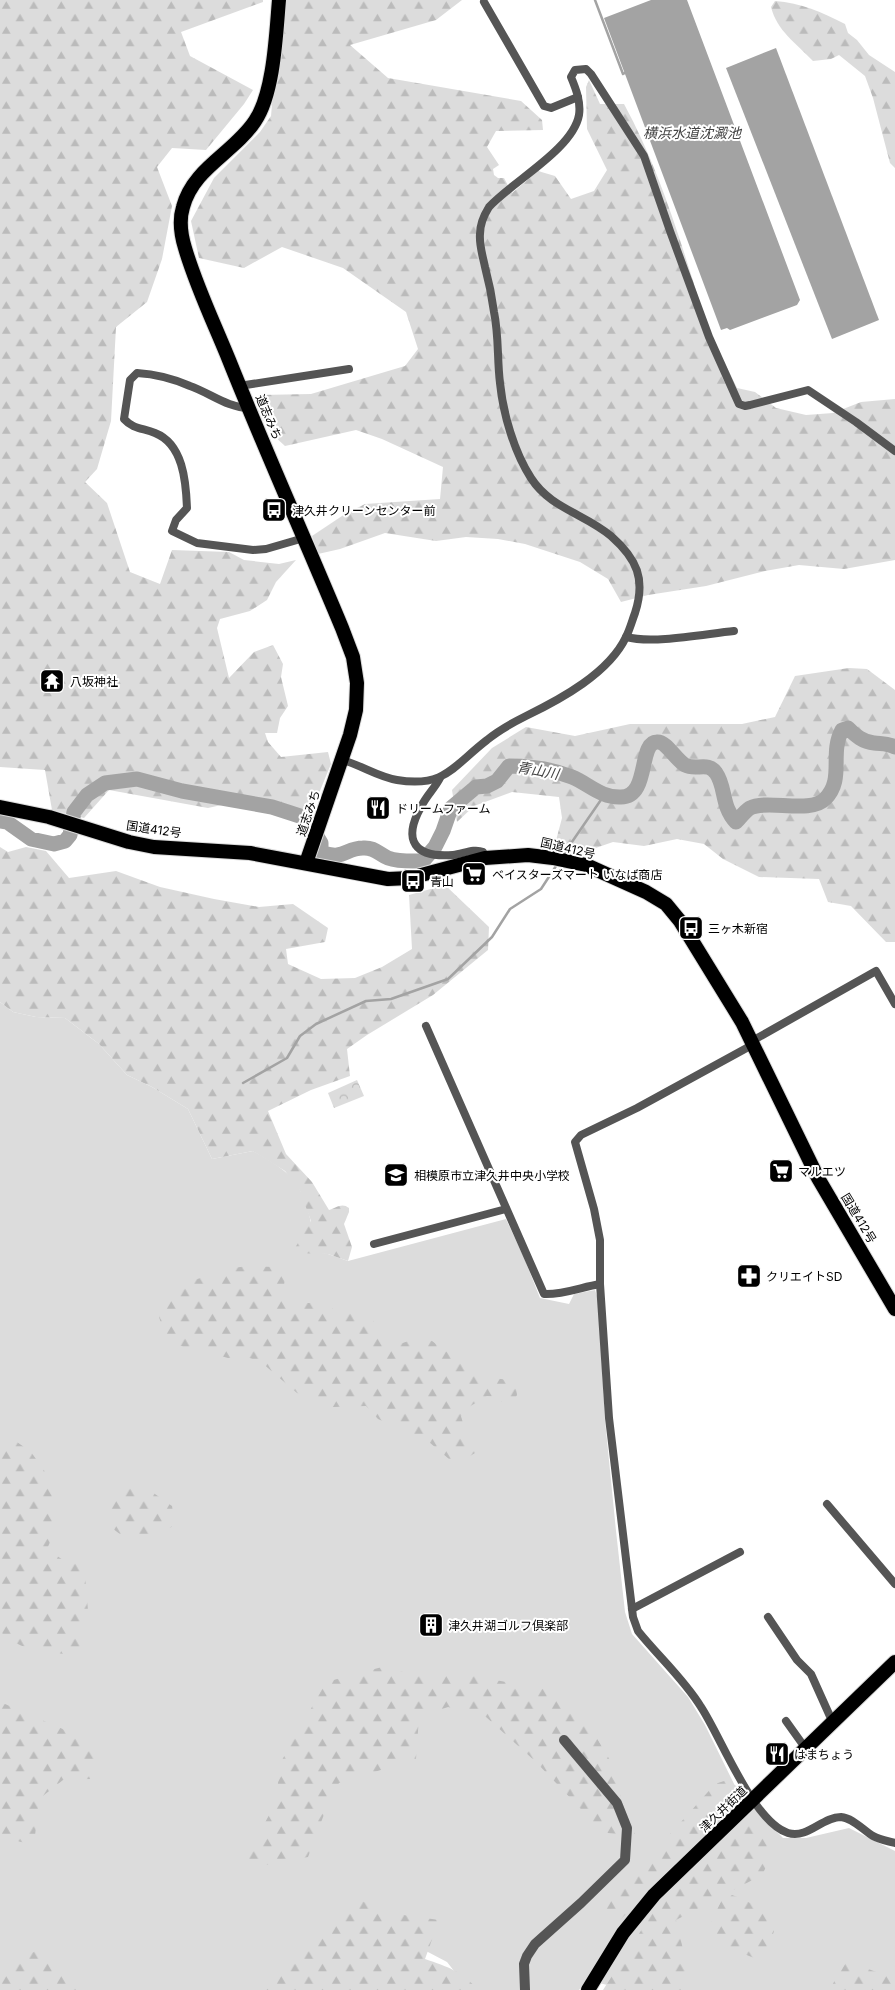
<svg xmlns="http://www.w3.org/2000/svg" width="895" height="1990" font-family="Inter,'Noto Sans JP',sans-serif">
<defs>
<pattern id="forest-firs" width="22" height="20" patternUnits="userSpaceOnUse" patternTransform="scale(1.25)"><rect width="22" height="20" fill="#dcdcdc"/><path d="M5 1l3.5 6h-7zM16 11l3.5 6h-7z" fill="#bbb"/></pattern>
<pattern id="park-crowns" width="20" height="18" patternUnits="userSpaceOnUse" patternTransform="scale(1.25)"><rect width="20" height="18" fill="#dcdcdc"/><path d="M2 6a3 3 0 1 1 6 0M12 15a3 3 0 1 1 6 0" fill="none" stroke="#bbb"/></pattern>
</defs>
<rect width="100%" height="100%" fill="#fff"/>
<!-- green -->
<path fill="#dcdcdc" d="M0,1002L13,1012L36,1017L65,1018L99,1044L127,1075L152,1087L188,1109L212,1159L253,1151C263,1157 274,1163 283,1170C308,1189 312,1224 315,1252L328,1254L348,1261L506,1219L525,1260L540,1298L569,1304L574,1294L595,1290L598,1299L605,1420L616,1531L625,1612L632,1634L688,1697L705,1725L738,1792L783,1838H806L849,1828L895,1851V1990H629L586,1980L579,1990H469L447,1962L388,1931L293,1990H10L0,1984Z"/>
<!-- forest -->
<g fill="url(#forest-firs)">
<polygon points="0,0 263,0 263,2 181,32 190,56 253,90 244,104 206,150 172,148 157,167 172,206 162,259 147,302 116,327 111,421 97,469 85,482 107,503 130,572 160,584 172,550 229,552 244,560 279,564 296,560 276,582 267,600 250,611 220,619 217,628 229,678 254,652 273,645 283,664 281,677 288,706 280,718 277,733 265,733 268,742 281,757 328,752 331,764 310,815 248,799 208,808 109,790 84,818 52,810 45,770 0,767"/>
<path d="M281,0H462L436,20L350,45L388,78L521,101L542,120L543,130L496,131L487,147L499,165L493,169L494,175L498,178H504L512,193L538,171L555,176L571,199L594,191L607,170L587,129L586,87L589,80L600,104H624C665,179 687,265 714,347L724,361L737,388L755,392L776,408L806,415L833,413L861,402L895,399V560L844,569L799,565L765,571L706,586L648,595L621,602L608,579L580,562L525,544L498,539L466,537L436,541L385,533L340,549L318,554L312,536L345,514L365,504L440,499L443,467L382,439L356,430L285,446L273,435L255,407L260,395L311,394L405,366L418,349L406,312L343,268L282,247L244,268L199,258L191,221L214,178L260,132L271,116Z"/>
<path d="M775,1C801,3 822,12 845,24L848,33L857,40L869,55L895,72V168L890,163L873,98L865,76L839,55L831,59L813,61C796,43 777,31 771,7Z"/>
<polygon points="849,668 867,669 895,690 895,942 886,942 851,906 828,902 819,879 759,877 723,859 704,844 677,839 644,846 613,842 584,852 554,848 562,818 559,797 512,792 474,806 457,822 452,790 492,748 526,727 575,736 630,724 742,724 775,717 795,676"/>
<path d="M0,847L8,852L26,847L46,851L69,878L116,871L160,887L214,899L259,907L293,904L328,928L325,942L286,949L288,964L321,979L355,978L382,967L412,949L409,895L445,885L489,927L488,950L433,995L367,1035L347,1049L350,1076L311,1090L268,1111L286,1154L312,1182L329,1210C336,1208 342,1202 349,1208V1212L344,1224L352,1247L348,1261L328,1254L292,1253L311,1221L300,1191L285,1171L253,1151L212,1159L188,1109L152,1087L127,1075L99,1044L65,1018L36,1017L13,1012L0,1002Z"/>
<path d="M248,1266L273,1267L281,1270L285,1279L282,1297C294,1307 297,1303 311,1303C320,1304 329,1308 337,1310C342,1311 348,1309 353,1310C370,1313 379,1325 385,1341L397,1345L417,1338L432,1341L471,1369L492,1378L510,1380L516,1387L517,1395L513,1402L504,1403L495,1397L487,1396L469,1407L461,1416L464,1427L476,1446L475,1453L462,1461L449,1459L429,1442L378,1419L366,1406L333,1407L297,1393L261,1362L244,1356L228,1358L203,1351H193L174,1343L165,1335L159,1317L160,1300L168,1288L233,1268Z"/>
<path d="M10,1437L31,1452L48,1476L52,1492L56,1528L47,1549L63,1560L84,1561L88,1611L78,1655C53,1653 18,1652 0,1631V1445Z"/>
<polygon points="125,1483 145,1487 172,1506 175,1525 153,1537 125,1538 112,1528 106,1506 108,1495 115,1487"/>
<path d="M382,1667L425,1677L458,1673L544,1689L589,1725L620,1777L621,1801L636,1836L608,1833L598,1827L536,1762L486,1717L448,1707L419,1717L416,1759L339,1783C325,1806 318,1833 308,1857L254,1867L247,1863L255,1841L274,1806L282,1760L326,1682Z"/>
<polygon points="5,1704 65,1730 80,1741 95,1755 90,1779 63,1780 39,1799 34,1845 0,1837 0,1705"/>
<polygon points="727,1780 750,1795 691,1853 651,1886 616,1925 602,1905 623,1888 634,1869 673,1831 715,1784"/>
<polygon points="740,1823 756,1823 779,1841 762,1875 676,1920 688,1970 684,1986 688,1990 603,1990 658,1904 680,1880"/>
<path d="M732,1895C754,1903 764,1909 774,1931L764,1962L712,1941L711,1923L722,1899Z"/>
<path d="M355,1898L390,1913L439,1920L425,1959C448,1967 462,1971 478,1990H258Z"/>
<polygon points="38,1950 88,1990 0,1990 0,1967"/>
<polygon points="847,1961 895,1979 895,1990 829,1990"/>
</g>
<!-- park -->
<polygon fill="url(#park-crowns)" points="357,1080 364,1096 334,1108 328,1093"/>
<!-- water -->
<g fill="#a3a3a3">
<polygon points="651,0 687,0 800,300 797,305 730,330 727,328 721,330 604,18"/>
<polygon points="776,48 879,320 832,339 726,68"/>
</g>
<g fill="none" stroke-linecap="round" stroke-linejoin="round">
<!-- stream -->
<g stroke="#a3a3a3" stroke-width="2.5">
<polyline points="595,0 623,74 625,73"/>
<polyline points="565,852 605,794"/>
<polyline points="243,1083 287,1058 300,1036 316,1024 366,1001 391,999 448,979 492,937 510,909 541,889 556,866"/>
</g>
<!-- river -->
<path stroke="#a3a3a3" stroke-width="15" d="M0,821L7,822L31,839L54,844L65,841L70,835L74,812L87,795L105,783L137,779L182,791L272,807L306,818L321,843V852C344,861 345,848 363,848C374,847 379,854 388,858C399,862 412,861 423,861L435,847L443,831L451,808L476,787L487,786L497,781L509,766C530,766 552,769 572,777C589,784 601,798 621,797C650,797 638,742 657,742C666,741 676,760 685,765C696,771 708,761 716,773C726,787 721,806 736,822C740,818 745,811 750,808C766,799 811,814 825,799C845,779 829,754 842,730L848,728C856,736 863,742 874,743C882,744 887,743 895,747"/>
<defs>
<g id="trunk">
<path d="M279,0C276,34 274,93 255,121C234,153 193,168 183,207C179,220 181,235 185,248C196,286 214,323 229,360C265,450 305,539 342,628L353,657L357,683L356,710L350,735L306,863"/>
<polyline points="0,807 49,817 129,842 154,847 250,853 388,879 410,878 485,858 528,855 553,858 586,865 646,892 666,904 680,921 742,1022 818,1178 895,1309"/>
<polyline points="588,1990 623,1933 654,1895 895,1662"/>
</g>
</defs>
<!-- trunk casing -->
<use href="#trunk" stroke="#dbdbdb" stroke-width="16"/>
<!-- minor -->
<g stroke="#555" stroke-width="8">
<polyline points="484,2 544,106 551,108 578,97"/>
<polyline points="239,386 349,369"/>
<path d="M249,408C228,408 210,393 190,386C174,379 154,374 137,373L130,380L124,419C133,429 143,428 155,433C183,444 186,481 187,508L176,520L172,531L197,543L253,550L266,549L304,538"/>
<path d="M626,637C654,644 704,634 734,631"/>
<path d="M342,760C361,765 378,777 397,780C445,788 453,766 487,740C499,730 512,723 526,716C561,699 609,673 626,637C630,629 632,621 635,613C646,579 637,559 611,536C585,514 550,508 531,478C514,452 503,413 500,383C497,359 499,336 494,312C492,297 489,282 485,267C483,257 479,245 480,234C480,224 484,215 489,207C513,181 573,149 579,115C581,102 576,89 571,77L575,70L586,69L591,74L644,156L670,231L709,337L739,404L745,406L750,405L808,390L856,422L895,451"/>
<path d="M440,778C435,788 426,796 421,807C402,841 415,858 453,855C463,854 474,848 483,852L485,858"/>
<path d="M426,1026L544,1294C562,1295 582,1287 600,1284"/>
<polyline points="752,1041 876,971 895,1004"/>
<path d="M754,1044L637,1108L581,1135L575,1142L594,1209L600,1240V1284L609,1418L633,1617L638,1631C658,1656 684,1679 701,1707C721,1737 753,1822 788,1833C808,1839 822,1817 841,1817C853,1818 863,1830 873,1836C880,1840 888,1841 895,1843"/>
<polyline points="374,1244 506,1209"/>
<polyline points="827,1504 895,1584"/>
<polyline points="632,1609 740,1552"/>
<polyline points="768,1617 797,1660 811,1674 833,1723"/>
<polyline points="786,1721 806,1749"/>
</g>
<!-- tertiary -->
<polyline stroke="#555" stroke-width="10" points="525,1990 524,1964 527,1956 535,1944 581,1903 625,1860 627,1828 617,1803 564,1740"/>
<!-- trunk -->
<use href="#trunk" stroke="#000" stroke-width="14"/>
</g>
<!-- icons -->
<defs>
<symbol id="bus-square" viewBox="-11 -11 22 22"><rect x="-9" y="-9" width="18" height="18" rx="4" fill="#000" stroke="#fff"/><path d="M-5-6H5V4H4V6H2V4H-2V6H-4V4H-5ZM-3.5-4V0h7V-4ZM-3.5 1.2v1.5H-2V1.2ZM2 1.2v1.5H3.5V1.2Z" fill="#fff"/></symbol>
<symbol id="temple-square" viewBox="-11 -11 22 22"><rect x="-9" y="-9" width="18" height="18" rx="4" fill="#000" stroke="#fff"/><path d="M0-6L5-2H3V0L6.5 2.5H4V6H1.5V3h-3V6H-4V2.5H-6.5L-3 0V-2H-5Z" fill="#fff"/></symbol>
<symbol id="restaurant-square" viewBox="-11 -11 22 22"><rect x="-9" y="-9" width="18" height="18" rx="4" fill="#000" stroke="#fff"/><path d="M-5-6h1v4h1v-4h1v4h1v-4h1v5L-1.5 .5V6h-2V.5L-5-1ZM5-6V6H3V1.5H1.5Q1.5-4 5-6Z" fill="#fff"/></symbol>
<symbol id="supermarket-square" viewBox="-11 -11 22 22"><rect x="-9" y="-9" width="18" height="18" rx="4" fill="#000" stroke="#fff"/><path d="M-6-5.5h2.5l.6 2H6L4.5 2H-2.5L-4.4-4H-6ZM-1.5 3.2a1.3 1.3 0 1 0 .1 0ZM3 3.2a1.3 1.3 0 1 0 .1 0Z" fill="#fff"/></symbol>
<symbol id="school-square" viewBox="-11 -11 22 22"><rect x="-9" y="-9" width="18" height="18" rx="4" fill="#000" stroke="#fff"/><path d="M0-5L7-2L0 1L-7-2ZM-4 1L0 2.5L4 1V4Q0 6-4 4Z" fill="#fff"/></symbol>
<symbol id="pharmacy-square" viewBox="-11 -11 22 22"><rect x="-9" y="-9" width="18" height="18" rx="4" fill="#000" stroke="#fff"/><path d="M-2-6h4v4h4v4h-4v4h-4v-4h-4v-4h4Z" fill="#fff"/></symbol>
<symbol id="building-square" viewBox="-11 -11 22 22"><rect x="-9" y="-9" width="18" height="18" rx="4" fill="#000" stroke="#fff"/><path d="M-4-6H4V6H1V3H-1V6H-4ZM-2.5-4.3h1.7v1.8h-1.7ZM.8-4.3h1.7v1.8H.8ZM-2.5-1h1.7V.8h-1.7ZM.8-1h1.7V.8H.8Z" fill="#fff"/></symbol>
</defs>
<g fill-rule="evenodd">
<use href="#bus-square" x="260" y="496" width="28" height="28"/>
<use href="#temple-square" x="38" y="667" width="28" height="28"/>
<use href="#restaurant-square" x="364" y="794" width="28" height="28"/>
<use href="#supermarket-square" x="460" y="860" width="28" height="28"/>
<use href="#bus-square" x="399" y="867" width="28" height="28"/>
<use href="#bus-square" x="677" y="914" width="28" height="28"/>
<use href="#supermarket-square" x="767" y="1157" width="28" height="28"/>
<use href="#school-square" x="382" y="1161" width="28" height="28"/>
<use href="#pharmacy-square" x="735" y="1262" width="28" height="28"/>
<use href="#building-square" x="417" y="1611" width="28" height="28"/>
<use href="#restaurant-square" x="763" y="1740" width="28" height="28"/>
</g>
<g text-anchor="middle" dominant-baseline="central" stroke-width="4" stroke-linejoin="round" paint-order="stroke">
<!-- street labels -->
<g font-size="12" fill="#000" stroke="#fff">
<text transform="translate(269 417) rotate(67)">道志みち</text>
<text transform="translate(308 813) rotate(-71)">道志みち</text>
<text transform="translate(154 829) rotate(8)">国道412号</text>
<text transform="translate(568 848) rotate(13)">国道412号</text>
<text transform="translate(859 1218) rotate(59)">国道412号</text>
<text transform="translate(723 1809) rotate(-44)">津久井街道</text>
</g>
<!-- poi labels -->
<g font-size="12" fill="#000" stroke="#fff" text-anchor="start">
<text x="292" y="510">津久井クリーンセンター前</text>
<text x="70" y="681">八坂神社</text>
<text x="396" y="808">ドリームファーム</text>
<text x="492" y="874">ベイスターズマート いなば商店</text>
<text x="430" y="881">青山</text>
<text x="708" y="928">三ヶ木新宿</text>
<text x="798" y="1171">マルエツ</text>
<text x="414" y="1175">相模原市立津久井中央小学校</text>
<text x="766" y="1276">クリエイトSD</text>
<text x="448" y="1625">津久井湖ゴルフ倶楽部</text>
<text x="794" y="1754">はまちょう</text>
</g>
<!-- water labels -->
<g font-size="14" font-style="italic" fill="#444" stroke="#fff">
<text x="692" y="132">横浜水道沈澱池</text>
<text transform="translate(538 770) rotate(10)">青山川</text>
</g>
</g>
</svg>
